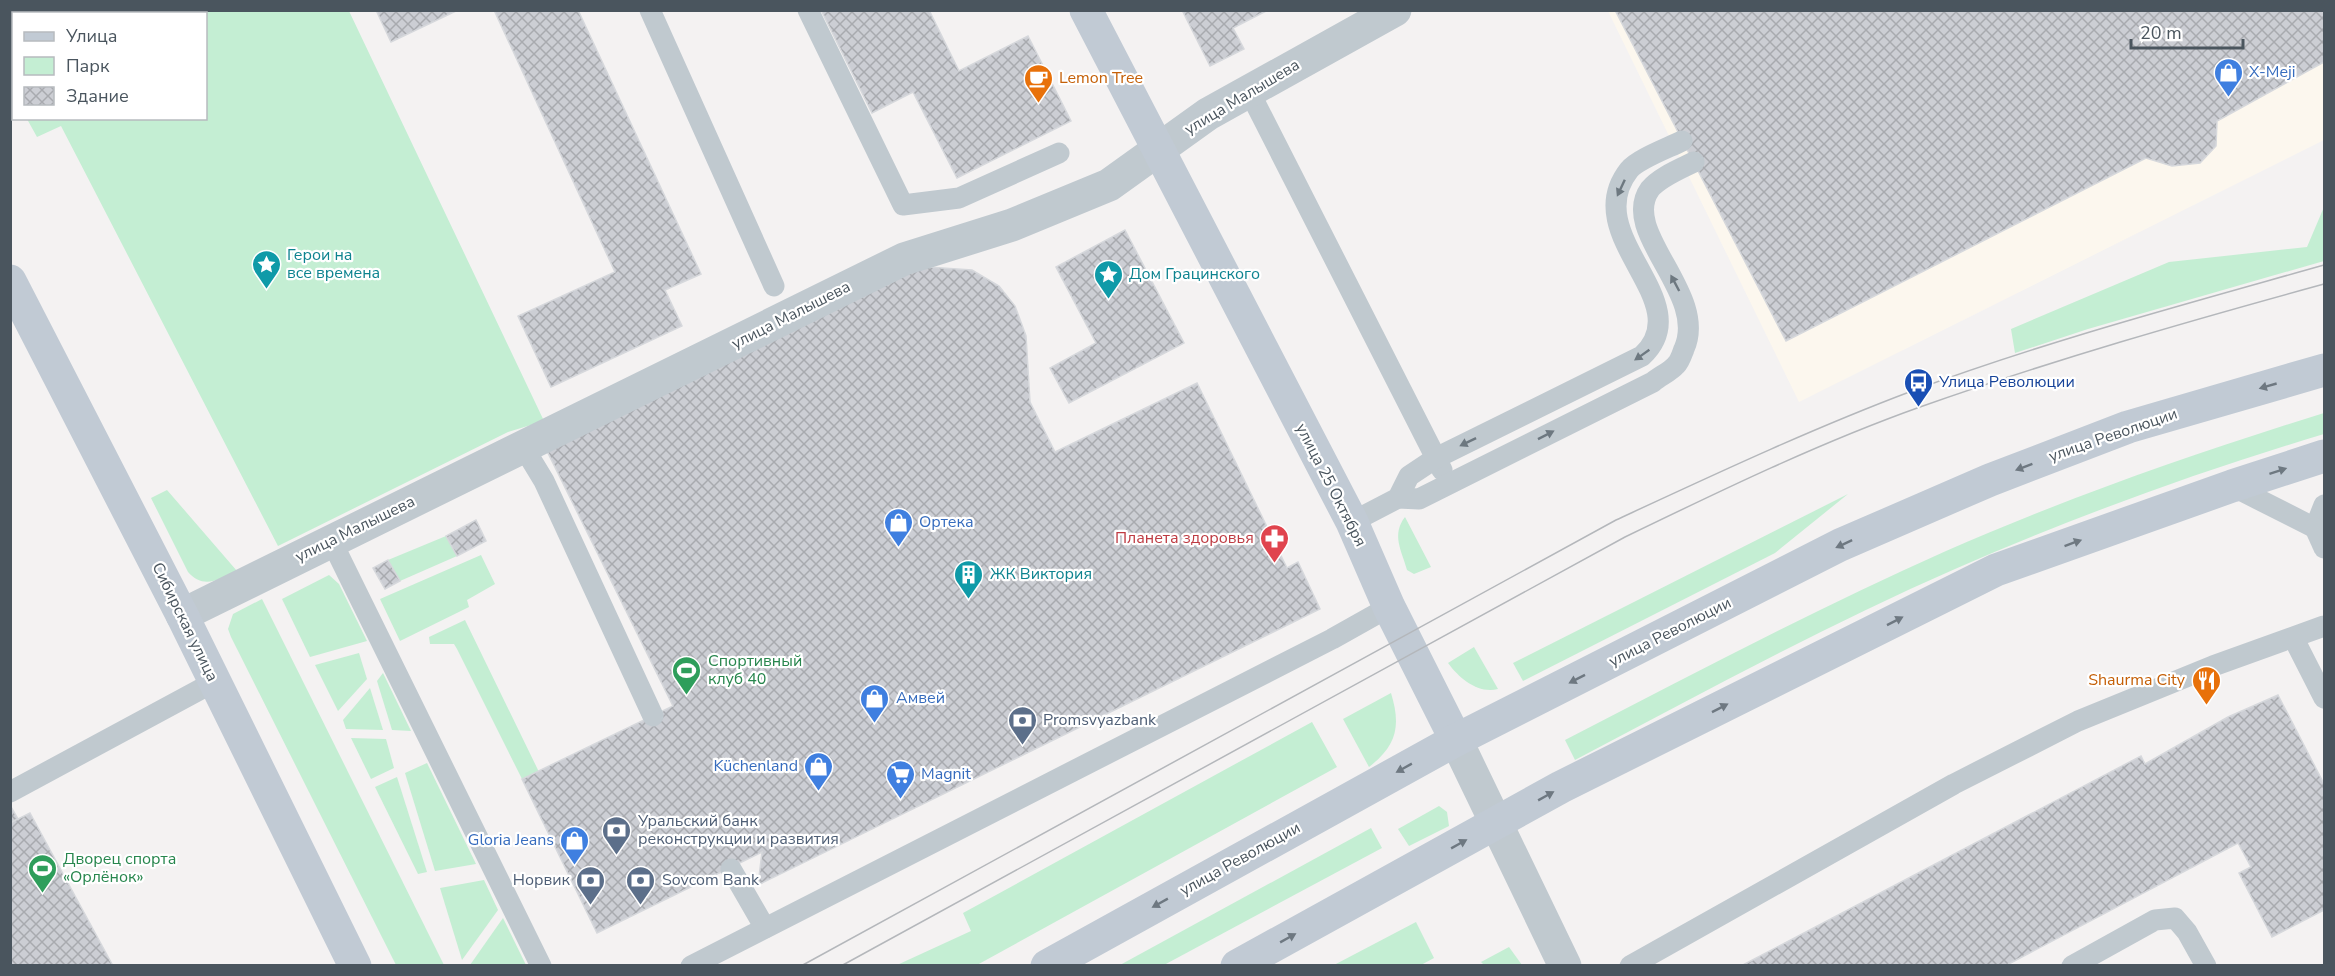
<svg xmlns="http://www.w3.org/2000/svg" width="2335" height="976" font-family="'Nunito Sans',sans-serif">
<defs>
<pattern id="building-cross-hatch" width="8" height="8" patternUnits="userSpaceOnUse" patternTransform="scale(1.5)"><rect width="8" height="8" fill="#ccced4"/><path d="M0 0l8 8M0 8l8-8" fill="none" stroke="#a8aaaf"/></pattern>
</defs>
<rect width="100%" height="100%" fill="#f4f2f2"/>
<!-- commercial -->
<polygon fill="#fcf7ee" points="1608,11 2324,11 2324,140 1799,402"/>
<!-- green -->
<g fill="#c4eed3">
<polygon points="126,11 349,11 544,421 508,432 278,546 61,126 37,137 27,119 206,118 206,14 121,13"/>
<polygon points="2324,207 2324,261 2088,329 2015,353 2011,329 2169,262 2307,247"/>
<path d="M2324,413V434C2198,472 2076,516 1955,569C1825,626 1700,694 1575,760L1565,740C1691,675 1816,609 1946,551C2069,497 2196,453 2324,413Z"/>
<path d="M167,490L237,571C219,579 204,590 188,572L151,498Z"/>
<polygon points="1848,494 1775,553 1523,681 1513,663"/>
<path d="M1405,517L1431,567L1414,574L1407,570C1402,551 1391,535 1405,517Z"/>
<polygon points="446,536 457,556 400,581 388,560"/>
<polygon points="481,555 495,584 467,600 469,607 400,641 380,599"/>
<polygon points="329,575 339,584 367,641 310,657 282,599"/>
<polygon points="262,599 444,965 396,965 231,637 228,629 233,614"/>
<polygon points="465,620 539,772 522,779 457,649 454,644 430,644 429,637"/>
<path d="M1474,647L1498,689C1478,694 1460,679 1448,663Z"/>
<polygon points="359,653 367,679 338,711 315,665"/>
<polygon points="383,673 411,731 392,730 377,681"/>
<polygon points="370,688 383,730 346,729 343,720"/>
<path d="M1391,693C1401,726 1397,745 1369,767L1343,719Z"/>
<polygon points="1312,722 1337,767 977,965 897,965 971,931 963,913"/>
<polygon points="351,738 386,739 394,768 371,779"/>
<polygon points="427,763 476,864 435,871 405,773"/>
<polygon points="397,777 427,872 418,874 375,787"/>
<polygon points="1439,806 1447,812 1449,826 1409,846 1398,829"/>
<polygon points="1371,828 1382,848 1164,965 1120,965"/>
<polygon points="484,880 498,910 462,960 440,888"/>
<polygon points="503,918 526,965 470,965"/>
<polygon points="1416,922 1434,958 1421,965 1334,965"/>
<polygon points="1509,947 1522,965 1484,965 1481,962"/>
</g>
<!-- building -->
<g fill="url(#building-cross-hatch)" stroke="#d6d8dc" stroke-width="1.5">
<polygon points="376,10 458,10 391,42"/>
<polygon points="494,10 578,10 701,274 665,290 682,326 551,387 518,316 615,272"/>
<polygon points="821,10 929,10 959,71 1028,36 1071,121 957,178 913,92 872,113"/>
<polygon points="1182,10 1268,10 1233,28 1244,49 1210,66"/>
<polygon points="1615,10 2324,10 2324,62 2217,121 2216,146 2200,163 2172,166 2146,158 1786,341"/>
<polygon points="1125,230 1184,343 1069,403 1050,368 1096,343 1056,267"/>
<polygon points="927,267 972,270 999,286 1015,306 1026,336 1030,402 1055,452 1197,383 1287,568 1298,562 1320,609 758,885 762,852 597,933 522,779 673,706 547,451 880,284"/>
<polygon points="476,520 486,541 457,556 446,536"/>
<polygon points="388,560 400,581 385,589 373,568"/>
<polygon points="2278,695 2324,784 2324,910 2272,937 2239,873 2251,867 2238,843 2005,966 1741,966 2141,756 2145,764 2228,717"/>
<polygon points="10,805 18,819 10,823"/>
<polygon points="30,813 113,966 10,966 10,823"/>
</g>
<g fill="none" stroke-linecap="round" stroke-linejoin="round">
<!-- lane -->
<g stroke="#c0c9cf" stroke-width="21">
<polyline points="650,10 774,286"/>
<polyline points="808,10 903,205 959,198 1059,153"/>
<polyline points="1249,91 1442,470"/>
<polyline points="524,448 544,481 653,716"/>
<polyline points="2232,486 2315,528 2324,505"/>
<path d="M1398,498L1419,499L1653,382C1660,376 1670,372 1676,365C1680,361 1682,354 1684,349C1709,294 1619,232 1650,189C1660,177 1680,169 1694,162"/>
<path d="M1352,522L1398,498L1409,476L1436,458L1642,356C1701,301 1577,236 1629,170C1638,159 1668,148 1682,141"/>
<polyline points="2315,528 2324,548"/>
<polyline points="331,540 541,966"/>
<polyline points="2294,639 2324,698"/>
<polyline points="10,792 214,682"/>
<polyline points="731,869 765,928"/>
<polyline points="691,966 1332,639 1389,607"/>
<polyline points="1630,966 1954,784 2078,721 2213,666 2324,626"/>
<polyline points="2072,966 2155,920 2175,918 2187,932 2206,966"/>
</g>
<!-- street -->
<g stroke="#c0c9cf" stroke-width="33">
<polyline points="10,13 14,10"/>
<polyline points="182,615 904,259 1012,225 1109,185 1208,114 1395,10"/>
<polyline points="1456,740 1565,966"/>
</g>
<!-- secondary -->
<g stroke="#c1cad4" stroke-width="33">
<polyline points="1086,10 1352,522 1389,607 1456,740"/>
<polyline points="10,281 182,615 355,966"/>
<polyline points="1047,966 1456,740 1840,545 1990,480 2128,427 2324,370"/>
<polyline points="1237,966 1561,787 1996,570 2232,486 2324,456"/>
</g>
<!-- tram -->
<g stroke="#b4b7bb" stroke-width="1.5">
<path d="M801,966L1616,520C1713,475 1811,429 1912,391C2047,341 2186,304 2324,265"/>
<path d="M841,966L1625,537C1722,490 1819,443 1920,407C2053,360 2189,321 2324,284"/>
</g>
</g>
<!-- one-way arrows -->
<defs><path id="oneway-solid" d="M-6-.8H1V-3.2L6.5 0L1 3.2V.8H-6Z" transform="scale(1.5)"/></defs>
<g fill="#6d7880">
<use href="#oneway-solid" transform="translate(1621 188) rotate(115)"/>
<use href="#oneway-solid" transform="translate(1675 283) rotate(-118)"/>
<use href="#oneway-solid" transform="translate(1642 355) rotate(145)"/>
<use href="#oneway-solid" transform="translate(1546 435) rotate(-27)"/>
<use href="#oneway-solid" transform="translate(1468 442) rotate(154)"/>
</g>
<g fill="#6e7881">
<use href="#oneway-solid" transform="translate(2268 386) rotate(164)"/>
<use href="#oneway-solid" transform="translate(2024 467) rotate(159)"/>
<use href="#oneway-solid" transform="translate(2278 471) rotate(-18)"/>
<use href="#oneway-solid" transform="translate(2073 543) rotate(-20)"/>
<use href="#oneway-solid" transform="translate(1844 544) rotate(155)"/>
<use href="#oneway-solid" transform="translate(1895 621) rotate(-27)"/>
<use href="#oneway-solid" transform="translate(1577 679) rotate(153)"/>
<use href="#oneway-solid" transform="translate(1720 708) rotate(-27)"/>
<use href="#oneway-solid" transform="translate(1404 768) rotate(151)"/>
<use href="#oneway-solid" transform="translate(1546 796) rotate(-29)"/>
<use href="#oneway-solid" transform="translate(1459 844) rotate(-29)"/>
<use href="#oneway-solid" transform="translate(1160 903) rotate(151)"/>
<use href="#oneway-solid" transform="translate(1288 938) rotate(-29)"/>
</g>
<!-- icons -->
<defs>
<symbol id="shop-pin" viewBox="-11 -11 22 30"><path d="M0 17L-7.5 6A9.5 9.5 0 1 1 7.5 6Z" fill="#3f7fe0" stroke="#fff"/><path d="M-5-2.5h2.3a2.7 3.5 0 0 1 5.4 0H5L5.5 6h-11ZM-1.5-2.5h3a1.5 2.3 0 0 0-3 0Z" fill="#fff"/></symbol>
<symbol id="cafe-pin" viewBox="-11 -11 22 30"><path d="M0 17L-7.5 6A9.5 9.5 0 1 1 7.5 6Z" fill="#e8710a" stroke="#fff"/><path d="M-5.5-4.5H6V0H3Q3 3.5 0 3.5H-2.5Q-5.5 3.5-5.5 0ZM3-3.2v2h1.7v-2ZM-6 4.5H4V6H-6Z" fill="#fff"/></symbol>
<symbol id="sight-pin" viewBox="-11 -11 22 30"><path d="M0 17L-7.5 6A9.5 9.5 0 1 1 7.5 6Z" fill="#0f9aa8" stroke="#fff"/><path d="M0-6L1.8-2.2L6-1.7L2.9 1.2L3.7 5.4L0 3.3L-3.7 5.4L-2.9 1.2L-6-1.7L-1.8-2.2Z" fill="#fff"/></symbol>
<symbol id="bus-pin" viewBox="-11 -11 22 30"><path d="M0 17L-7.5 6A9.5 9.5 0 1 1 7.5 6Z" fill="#1a4fb4" stroke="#fff"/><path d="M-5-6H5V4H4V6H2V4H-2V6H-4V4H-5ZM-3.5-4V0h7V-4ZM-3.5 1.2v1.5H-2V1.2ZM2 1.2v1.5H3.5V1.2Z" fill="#fff"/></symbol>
<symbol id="pharmacy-pin" viewBox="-11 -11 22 30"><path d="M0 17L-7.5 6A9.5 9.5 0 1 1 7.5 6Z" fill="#e0444e" stroke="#fff"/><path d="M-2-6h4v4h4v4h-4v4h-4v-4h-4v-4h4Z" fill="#fff"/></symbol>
<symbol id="building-pin" viewBox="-11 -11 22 30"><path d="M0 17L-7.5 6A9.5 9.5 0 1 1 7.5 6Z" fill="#0f9aa8" stroke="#fff"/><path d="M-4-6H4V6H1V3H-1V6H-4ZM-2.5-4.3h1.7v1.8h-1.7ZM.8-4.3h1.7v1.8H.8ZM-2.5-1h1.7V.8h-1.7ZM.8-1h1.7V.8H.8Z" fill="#fff"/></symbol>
<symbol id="stadium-pin" viewBox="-11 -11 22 30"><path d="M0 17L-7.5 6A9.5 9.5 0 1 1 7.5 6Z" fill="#2e9e5b" stroke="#fff"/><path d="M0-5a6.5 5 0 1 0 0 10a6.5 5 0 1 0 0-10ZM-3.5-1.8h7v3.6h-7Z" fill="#fff"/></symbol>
<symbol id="restaurant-pin" viewBox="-11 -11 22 30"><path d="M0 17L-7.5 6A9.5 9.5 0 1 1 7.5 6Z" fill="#e8710a" stroke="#fff"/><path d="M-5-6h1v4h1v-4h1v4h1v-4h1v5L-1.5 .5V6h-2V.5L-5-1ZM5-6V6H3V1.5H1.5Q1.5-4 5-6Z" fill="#fff"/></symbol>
<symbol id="bank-pin" viewBox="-11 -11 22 30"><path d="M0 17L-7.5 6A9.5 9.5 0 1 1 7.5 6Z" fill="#5c6f8a" stroke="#fff"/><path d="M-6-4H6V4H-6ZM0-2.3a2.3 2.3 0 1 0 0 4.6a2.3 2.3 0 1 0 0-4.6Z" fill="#fff"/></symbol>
<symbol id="supermarket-pin" viewBox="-11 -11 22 30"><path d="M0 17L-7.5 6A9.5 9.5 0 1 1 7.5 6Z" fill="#3f7fe0" stroke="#fff"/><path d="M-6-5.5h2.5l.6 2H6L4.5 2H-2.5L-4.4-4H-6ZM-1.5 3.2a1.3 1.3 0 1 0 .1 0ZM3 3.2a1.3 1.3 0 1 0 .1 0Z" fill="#fff"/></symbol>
</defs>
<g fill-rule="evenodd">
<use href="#shop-pin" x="2212" y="56" width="33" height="45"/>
<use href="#cafe-pin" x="1022" y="62" width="33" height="45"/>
<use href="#sight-pin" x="250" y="248" width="33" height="45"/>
<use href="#sight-pin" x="1092" y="258" width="33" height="45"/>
<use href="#bus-pin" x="1902" y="366" width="33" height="45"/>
<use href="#shop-pin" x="882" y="506" width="33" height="45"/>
<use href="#pharmacy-pin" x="1258" y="522" width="33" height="45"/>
<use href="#building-pin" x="952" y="558" width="33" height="45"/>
<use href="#stadium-pin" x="670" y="654" width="33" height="45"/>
<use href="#restaurant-pin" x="2190" y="664" width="33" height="45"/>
<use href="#shop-pin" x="858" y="682" width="33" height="45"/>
<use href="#bank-pin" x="1006" y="704" width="33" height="45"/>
<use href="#shop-pin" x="802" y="750" width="33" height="45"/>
<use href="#supermarket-pin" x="884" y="758" width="33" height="45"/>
<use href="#bank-pin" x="600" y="814" width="33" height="45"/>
<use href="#shop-pin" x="558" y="824" width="33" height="45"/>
<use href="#stadium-pin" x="26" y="852" width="33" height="45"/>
<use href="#bank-pin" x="574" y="864" width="33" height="45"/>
<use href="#bank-pin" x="624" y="864" width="33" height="45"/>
</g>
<g text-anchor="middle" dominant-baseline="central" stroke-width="4.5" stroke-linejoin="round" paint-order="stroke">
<!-- shop labels -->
<g font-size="16" fill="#366cbe" stroke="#fff" text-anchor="start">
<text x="2249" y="72">X-Meji</text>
<text x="919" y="522">Ортека</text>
<text x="896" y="698">Амвей</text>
<text x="798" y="766" text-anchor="end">Küchenland</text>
<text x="921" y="774">Magnit</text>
<text x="554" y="840" text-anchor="end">Gloria Jeans</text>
</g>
<!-- food labels -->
<g font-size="16" fill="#c56008" stroke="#fff" text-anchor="start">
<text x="1059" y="78">Lemon Tree</text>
<text x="2185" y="680" text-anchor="end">Shaurma City</text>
</g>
<!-- street labels -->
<g font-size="16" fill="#4a555e" stroke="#fff">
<text transform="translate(1242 97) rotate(-31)">улица Малышева</text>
<text transform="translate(791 315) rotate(-27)">улица Малышева</text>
<text transform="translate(2113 435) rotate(-19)">улица Революции</text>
<text transform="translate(1331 485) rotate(63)">улица 25 Октября</text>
<text transform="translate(355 529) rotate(-26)">улица Малышева</text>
<text transform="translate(185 622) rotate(64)">Сибирская улица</text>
<text transform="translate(1670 632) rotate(-27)">улица Революции</text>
<text transform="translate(1240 859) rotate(-29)">улица Революции</text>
</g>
<!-- culture labels -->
<g font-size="16" fill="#0d838f" stroke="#fff" text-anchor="start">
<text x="287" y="255">Герои на<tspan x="287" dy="18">все времена</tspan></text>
<text x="1129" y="274">Дом Грацинского</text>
<text x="990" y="574">ЖК Виктория</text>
</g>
<!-- transit labels -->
<g font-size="16" fill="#164399" stroke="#fff" text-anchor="start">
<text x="1939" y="382">Улица Революции</text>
</g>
<!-- health labels -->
<g font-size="16" fill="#be3a42" stroke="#fff" text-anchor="end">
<text x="1254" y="538">Планета здоровья</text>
</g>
<!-- leisure labels -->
<g font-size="16" fill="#27864d" stroke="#fff" text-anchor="start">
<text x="708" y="661">Спортивный<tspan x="708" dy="18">клуб 40</tspan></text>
<text x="63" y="859">Дворец спорта<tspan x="63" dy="18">«Орлёнок»</tspan></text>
</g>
<!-- service labels -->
<g font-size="16" fill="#4e5e75" stroke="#fff" text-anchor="start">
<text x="1043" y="720">Promsvyazbank</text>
<text x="638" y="821">Уральский банк<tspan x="638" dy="18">реконструкции и развития</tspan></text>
<text x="570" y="880" text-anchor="end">Норвик</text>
<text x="662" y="880">Sovcom Bank</text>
</g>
</g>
<!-- border -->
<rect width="2335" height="976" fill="none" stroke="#4a555e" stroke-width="24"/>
<!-- legend -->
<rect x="12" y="12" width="195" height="108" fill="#ffffff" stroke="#b7bbbf" stroke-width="1.5"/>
<rect x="24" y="32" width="30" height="9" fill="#c1cad4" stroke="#b7bbbf" stroke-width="1.5"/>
<text x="66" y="42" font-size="18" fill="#4a555e">Улица</text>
<rect x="24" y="57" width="30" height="18" fill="#c4eed3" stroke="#b7bbbf" stroke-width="1.5"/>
<text x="66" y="72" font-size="18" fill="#4a555e">Парк</text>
<rect x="24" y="87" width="30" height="18" fill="url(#building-cross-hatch)" stroke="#b7bbbf" stroke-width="1.5"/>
<text x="66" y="102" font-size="18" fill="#4a555e">Здание</text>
<!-- scale -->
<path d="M2131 39v9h112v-9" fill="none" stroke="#4a555e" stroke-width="3"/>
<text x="2140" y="39" font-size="18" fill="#4a555e" stroke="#ffffff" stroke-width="4.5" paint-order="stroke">20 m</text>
</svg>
